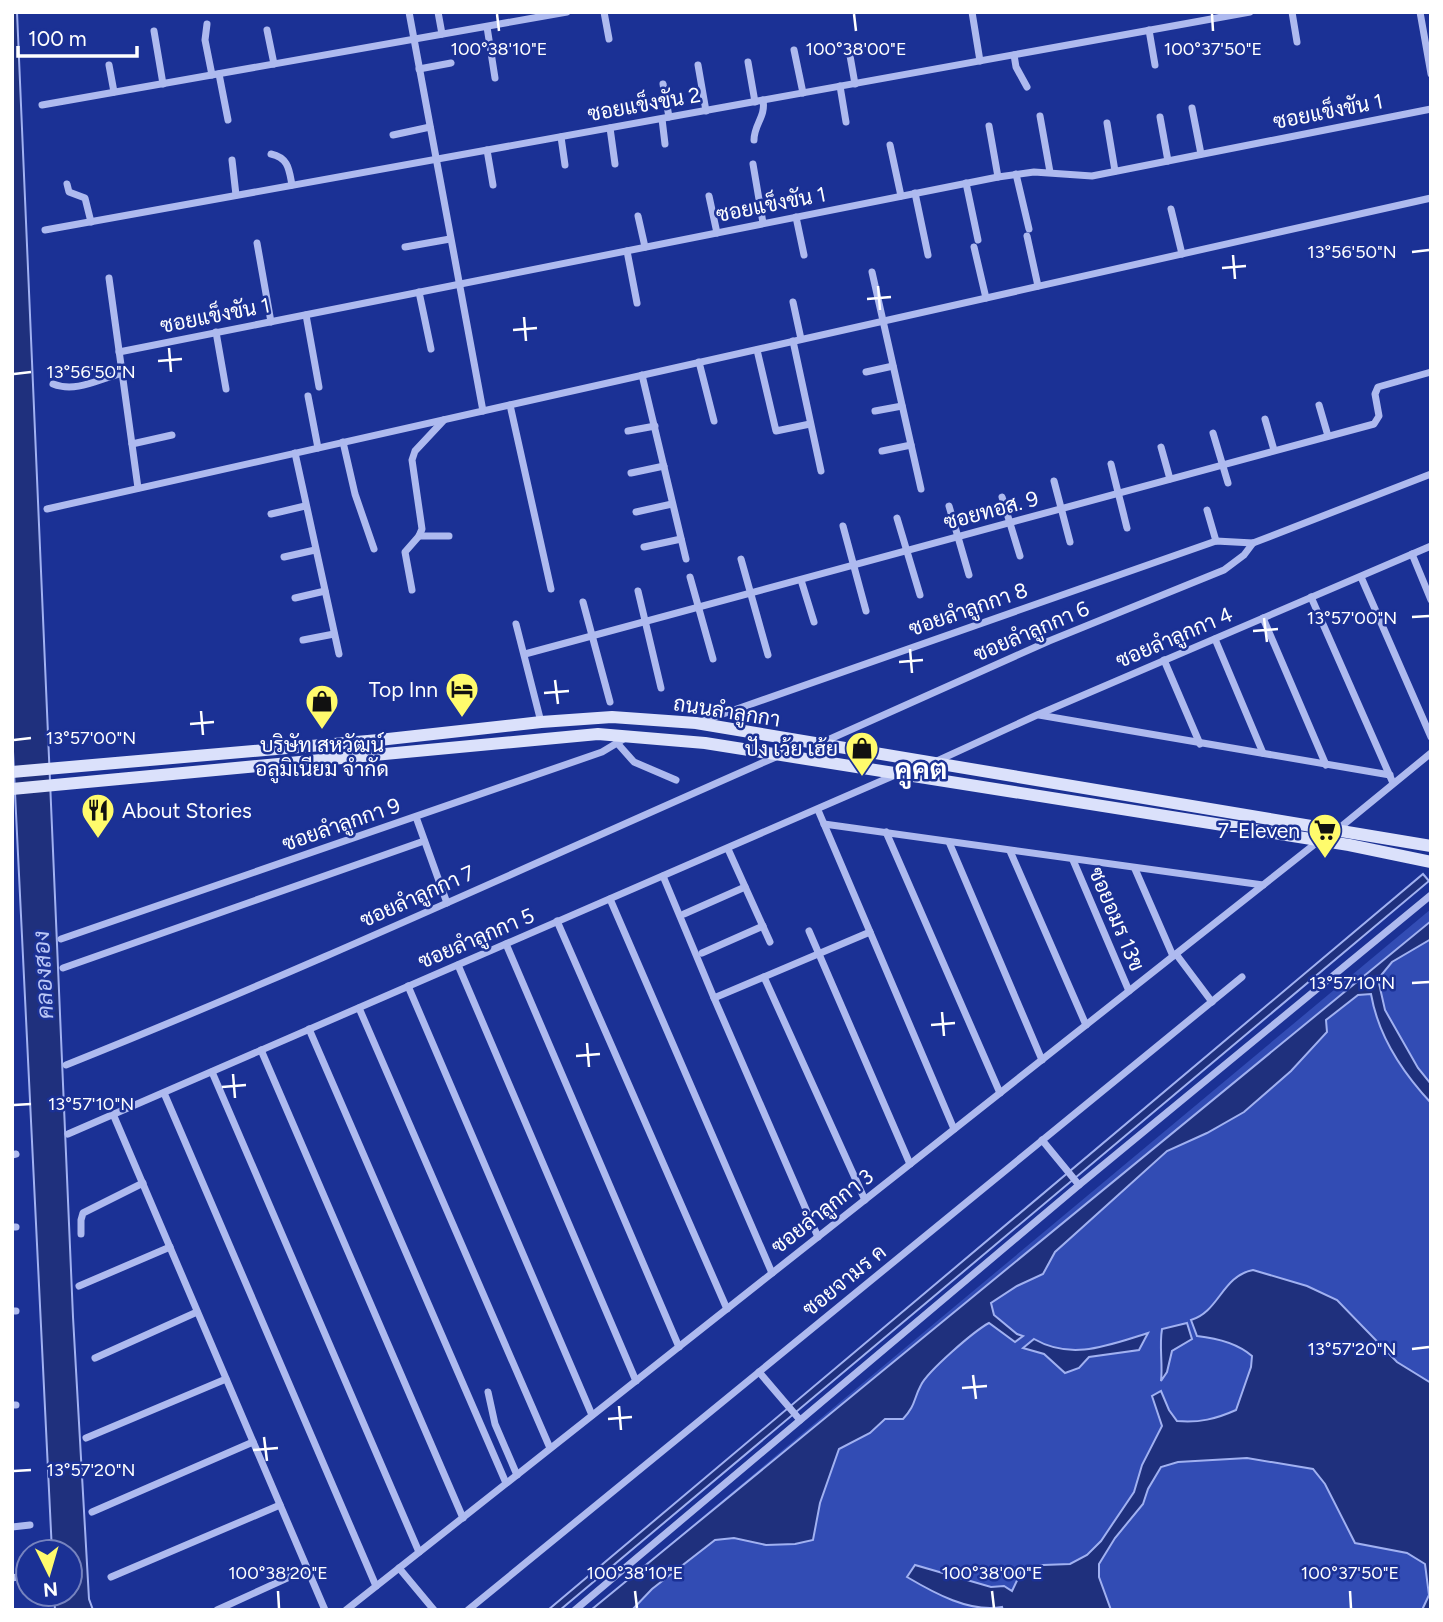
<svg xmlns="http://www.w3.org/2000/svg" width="1443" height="1622" font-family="Figtree,Sarabun,sans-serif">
<rect width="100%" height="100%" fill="#1b3195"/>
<!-- green -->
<polygon fill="#324cb4" points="1431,909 1431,1610 591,1610"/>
<!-- water -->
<g fill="#1f307d" stroke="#a1b1f1" stroke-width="2">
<polygon points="12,12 17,12 73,1317 89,1599 93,1610 55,1610 54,1594 70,1594 70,1552 52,1552 12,731"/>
<polygon points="1423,874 1429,881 560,1610 548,1610"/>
<path d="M1431,921V939L1392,962L1378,979L1385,1010L1418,1068L1431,1084V1103C1403,1073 1378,1035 1371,994L1358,995L1326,1020L1327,1032L1291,1071L1244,1112L1207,1133L1167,1151L1055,1252L1043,1274L1017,1286L991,1303L994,1315L1017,1334L1023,1336L1015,1342L989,1323C974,1331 928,1371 921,1385C913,1400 916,1405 903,1419H885L870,1433L839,1449L820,1503L813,1540L795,1544L766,1545L734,1538L715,1540L652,1589L632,1610H591Z"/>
<path d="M1253,1270L1307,1286L1337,1300L1397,1362L1431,1383V1610H1422L1429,1595L1425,1564L1407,1553L1355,1543L1325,1484L1313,1469L1247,1458L1178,1462L1161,1467L1148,1489L1143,1504L1115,1538L1099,1564V1577L1111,1610H1003L1002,1607C970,1613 934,1593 907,1577L915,1565L991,1587L1004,1586L1012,1591L1022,1570L1043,1565L1070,1564L1087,1555L1101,1541L1134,1492L1142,1465L1162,1426L1152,1396L1161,1391L1169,1410L1177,1421C1199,1423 1216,1419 1236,1410L1251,1367L1252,1356C1237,1343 1216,1338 1197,1336L1191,1320C1219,1312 1222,1276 1253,1270Z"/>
<path d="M1187,1323L1192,1339L1172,1351L1167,1372L1161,1381C1163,1363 1159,1347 1162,1329Z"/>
<path d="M1148,1333L1139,1350L1089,1357L1079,1368L1065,1373L1044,1354L1023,1348L1034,1339C1072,1361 1109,1345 1148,1333Z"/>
</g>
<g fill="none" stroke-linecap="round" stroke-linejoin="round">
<!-- street -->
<g stroke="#aebaef" stroke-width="7">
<polyline points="409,12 483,411"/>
<polyline points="438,12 442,34"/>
<polyline points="604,12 609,39"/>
<polyline points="972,12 980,61"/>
<polyline points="1292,12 1297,42"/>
<polyline points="1420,12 1431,74"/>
<polyline points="207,24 205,40 212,75"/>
<polyline points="487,27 495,78"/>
<polyline points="267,30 274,64"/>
<polyline points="1149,30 1155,65"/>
<polyline points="154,31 163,84"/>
<polyline points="794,50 803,93"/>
<polyline points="849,50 855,84"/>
<polyline points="1014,55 1016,67 1027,87"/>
<polyline points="748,62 755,102"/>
<polyline points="109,65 114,92"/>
<polyline points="698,65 706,111"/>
<polyline points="419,69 451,63"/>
<polyline points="219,74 228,120"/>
<polyline points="663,84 669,117"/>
<polyline points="840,86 846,122"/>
<polyline points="42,105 567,12"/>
<polyline points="1192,108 1201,154"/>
<polyline points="1040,116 1050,172"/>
<polyline points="1160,117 1168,161"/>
<polyline points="662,119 665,144"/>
<polyline points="1107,123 1115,171"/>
<polyline points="989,126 998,177"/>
<polyline points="610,128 615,164"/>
<polyline points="393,135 430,127"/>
<polyline points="561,137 565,165"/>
<path d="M754,140C754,124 766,117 763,100"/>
<polyline points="890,145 901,196"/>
<polyline points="487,150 493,185"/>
<path d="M271,154C289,158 289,170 292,185"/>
<polyline points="232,160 236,195"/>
<polyline points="753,164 763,223"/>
<polyline points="1016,174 1029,229"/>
<polyline points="966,183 978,240"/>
<polyline points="67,184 69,192 85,198 91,222"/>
<polyline points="915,193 928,255"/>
<polyline points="709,196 717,233"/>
<polyline points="1171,209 1182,254"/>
<polyline points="638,216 645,247"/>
<polyline points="796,217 804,255"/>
<polyline points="45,230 1250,12"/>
<polyline points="1027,236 1038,286"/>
<polyline points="257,243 271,322"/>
<polyline points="405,247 450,239"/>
<polyline points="974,247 986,298"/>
<polyline points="627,251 637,303"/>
<polyline points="872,272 921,489"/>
<polyline points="109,278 138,488"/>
<polyline points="419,292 431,349"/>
<polyline points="793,302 801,339"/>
<polyline points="306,315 319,387"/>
<polyline points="216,332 226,389"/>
<polyline points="793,341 821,471"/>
<polyline points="757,350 776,431 810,424"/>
<polyline points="119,352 998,177 1034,172 1092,176 1431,109"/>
<polyline points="699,362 714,421"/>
<polyline points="866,372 893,366"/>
<polyline points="642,375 686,559"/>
<path d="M53,384C76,393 99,379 122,373"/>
<polyline points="308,396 318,448"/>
<polyline points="510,405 551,589"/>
<polyline points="1319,405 1328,436"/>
<polyline points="875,411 902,406"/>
<polyline points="1265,419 1274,450"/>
<polyline points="628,431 655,426"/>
<polyline points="1213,433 1228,483"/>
<polyline points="343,442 355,494 374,549"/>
<polyline points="132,444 172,435"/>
<polyline points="1161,447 1170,479"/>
<polyline points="882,451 911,445"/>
<polyline points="295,453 339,654"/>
<polyline points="1111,464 1127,528"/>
<polyline points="631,473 664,466"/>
<polyline points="1054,481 1070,542"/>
<polyline points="1002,497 1020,556"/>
<polyline points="949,506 969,575"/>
<polyline points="47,509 1431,198"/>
<polyline points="1207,510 1216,541"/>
<polyline points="636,512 672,504"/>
<polyline points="271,514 305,506"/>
<polyline points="897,518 920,595"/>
<polyline points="843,526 866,611"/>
<polyline points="419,536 449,536"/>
<polyline points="644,547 681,539"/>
<polyline points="1412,554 1431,600"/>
<polyline points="284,557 315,550"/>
<polyline points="741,559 768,655"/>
<polyline points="690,577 713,659"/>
<polyline points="1361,577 1431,737"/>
<polyline points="801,580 814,622"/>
<polyline points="412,590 405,552 419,536 422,529 412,460 415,451 444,420"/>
<polyline points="638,591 661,688"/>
<polyline points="1311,597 1393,783"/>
<polyline points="295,598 325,591"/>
<polyline points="583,602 610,702"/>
<polyline points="1263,618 1326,765"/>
<polyline points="516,624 541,722"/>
<polyline points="1215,639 1263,753"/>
<polyline points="303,640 334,634"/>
<polyline points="525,654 1374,424 1379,416 1375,394 1378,387 1431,372"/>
<polyline points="1164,660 1200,744"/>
<polyline points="1039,715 1390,775"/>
<polyline points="700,722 1216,541 1253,543 1431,474"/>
<polyline points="821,743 1049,641 1224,570 1244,555 1253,543"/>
<polyline points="618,744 634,762 676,780"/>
<polyline points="937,761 1037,715 1431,546"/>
<polyline points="818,810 954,1129"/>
<polyline points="416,817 447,903"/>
<polyline points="824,824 1263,885"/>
<polyline points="1337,830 1431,753"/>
<polyline points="886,832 1000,1093"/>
<polyline points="949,842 1042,1060"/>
<polyline points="728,849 770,942"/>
<polyline points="1010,851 1086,1025"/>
<polyline points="1073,860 1129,991"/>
<polyline points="1135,869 1173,956"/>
<polyline points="663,876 714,998 818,1237"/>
<polyline points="610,899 772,1273"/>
<polyline points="684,914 745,887"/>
<polyline points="557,921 727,1309"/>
<polyline points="809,931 910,1164"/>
<polyline points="61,939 602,752 627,737"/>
<polyline points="506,944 679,1347"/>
<polyline points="702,953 763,926"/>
<polyline points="1176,954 1212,1002"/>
<polyline points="458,965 636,1381"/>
<polyline points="63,968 424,841"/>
<polyline points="764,977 865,1200"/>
<polyline points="408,986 592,1415"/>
<polyline points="714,998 870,932"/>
<polyline points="359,1008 550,1448"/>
<polyline points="309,1029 506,1483"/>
<polyline points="261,1050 463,1518"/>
<path d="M66,1065C306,969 541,860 778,756"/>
<polyline points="212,1072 419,1552"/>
<polyline points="164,1093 376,1586"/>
<polyline points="113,1114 325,1610"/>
<polyline points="68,1134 895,775"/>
<polyline points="1042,1140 1079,1185"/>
<polyline points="12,1155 16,1154"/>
<polyline points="12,1227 16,1227"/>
<polyline points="81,1234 81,1220 83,1213 143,1183"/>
<polyline points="79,1286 170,1247"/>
<polyline points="12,1311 16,1311"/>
<polyline points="95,1358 197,1312"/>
<polyline points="759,1372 800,1420"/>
<polyline points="488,1392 495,1424 517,1475"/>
<polyline points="12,1405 16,1405"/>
<polyline points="86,1438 226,1379"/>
<polyline points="92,1512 253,1442"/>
<polyline points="12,1527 30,1525"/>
<polyline points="399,1568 434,1610"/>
<polyline points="111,1577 280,1505"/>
<polyline points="12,1578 28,1575"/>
<polyline points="217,1610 307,1569"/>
<polyline points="346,1610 1320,840"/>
<polyline points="468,1610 1242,977"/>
<polyline points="575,1610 1079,1185 1431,895"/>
</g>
<!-- secondary -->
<g stroke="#dbe1fb" stroke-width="12">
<polyline points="12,772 379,740 541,722 612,717 696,723 1431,846"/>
<polyline points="12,789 598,734 705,743 1349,845 1431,862"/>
</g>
</g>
<!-- ticks -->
<path fill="none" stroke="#fff" stroke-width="2.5" d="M497,14L499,31M854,14L856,31M1212,14L1213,31M1412,252L1429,250M1233,255L1235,279M1222,268L1246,266M878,286L880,310M867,299L891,297M524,317L526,341M513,330L537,328M169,348L171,372M158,361L182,359M14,374L31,372M1412,617L1429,616M1264,618L1267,642M1253,631L1278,629M910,649L912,673M899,662L923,660M555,680L558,704M544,693L569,691M201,711L203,735M190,724L214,722M14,740L31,738M1412,983L1429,982M942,1012L944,1036M931,1025L955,1023M587,1043L589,1067M576,1056L600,1054M233,1074L235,1098M222,1087L246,1085M14,1105L31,1104M1412,1349L1429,1347M973,1375L976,1399M962,1388L987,1386M619,1406L621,1430M608,1419L632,1417M264,1437L267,1461M253,1450L278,1448M14,1471L31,1470M278,1591L279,1608M635,1591L637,1608M992,1591L994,1608M1350,1591L1351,1608"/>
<!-- icons -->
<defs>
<symbol id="hotel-pin" viewBox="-11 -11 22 30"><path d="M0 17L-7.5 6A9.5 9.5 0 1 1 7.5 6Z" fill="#fffb6c" stroke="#1b3195"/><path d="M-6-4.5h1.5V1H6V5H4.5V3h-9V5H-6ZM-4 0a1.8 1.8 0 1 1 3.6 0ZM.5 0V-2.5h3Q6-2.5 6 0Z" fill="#111"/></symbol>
<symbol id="shop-pin" viewBox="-11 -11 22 30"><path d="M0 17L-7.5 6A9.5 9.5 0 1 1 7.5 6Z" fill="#fffb6c" stroke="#1b3195"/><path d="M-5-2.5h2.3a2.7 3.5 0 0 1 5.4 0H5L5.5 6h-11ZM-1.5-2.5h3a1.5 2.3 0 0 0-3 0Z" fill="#111"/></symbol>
<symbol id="restaurant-pin" viewBox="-11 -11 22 30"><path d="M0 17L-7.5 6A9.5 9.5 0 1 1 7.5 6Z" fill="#fffb6c" stroke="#1b3195"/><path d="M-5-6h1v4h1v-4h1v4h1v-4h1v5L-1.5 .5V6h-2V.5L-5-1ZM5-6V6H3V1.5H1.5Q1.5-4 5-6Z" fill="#111"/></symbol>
<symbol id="supermarket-pin" viewBox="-11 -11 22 30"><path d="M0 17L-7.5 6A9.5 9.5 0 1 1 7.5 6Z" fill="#fffb6c" stroke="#1b3195"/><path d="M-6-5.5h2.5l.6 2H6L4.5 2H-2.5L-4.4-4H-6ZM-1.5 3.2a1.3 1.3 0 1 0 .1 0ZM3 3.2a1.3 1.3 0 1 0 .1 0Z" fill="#111"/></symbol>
</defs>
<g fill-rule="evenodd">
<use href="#hotel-pin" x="443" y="670" width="38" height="52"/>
<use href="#shop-pin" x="303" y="682" width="38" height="52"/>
<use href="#shop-pin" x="843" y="729" width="38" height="52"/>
<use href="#restaurant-pin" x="79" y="791" width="38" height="52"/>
<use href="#supermarket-pin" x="1306" y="811" width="38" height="52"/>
</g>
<g text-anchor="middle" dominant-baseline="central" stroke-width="5" stroke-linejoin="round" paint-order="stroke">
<!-- street labels -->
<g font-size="21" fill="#fff" stroke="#1b3195">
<text transform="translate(644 104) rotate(-10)">ซอยแข็งขัน 2</text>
<text transform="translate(1328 111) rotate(-11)">ซอยแข็งขัน 1</text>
<text transform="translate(771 204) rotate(-11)">ซอยแข็งขัน 1</text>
<text transform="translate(215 315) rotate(-11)">ซอยแข็งขัน 1</text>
<text transform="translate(991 510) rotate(-15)">ซอยทอส. 9</text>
<text transform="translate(968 609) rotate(-19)">ซอยลำลูกกา 8</text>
<text transform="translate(1031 631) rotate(-23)">ซอยลำลูกกา 6</text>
<text transform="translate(1174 637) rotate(-23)">ซอยลำลูกกา 4</text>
<text transform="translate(727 711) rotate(9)">ถนนลำลูกกา</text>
<text transform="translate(341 824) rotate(-19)">ซอยลำลูกกา 9</text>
<text transform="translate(417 896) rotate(-24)">ซอยลำลูกกา 7</text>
<text transform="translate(1117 919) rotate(67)">ซอยอมร 13ข</text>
<text transform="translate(476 938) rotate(-23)">ซอยลำลูกกา 5</text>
<text transform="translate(822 1211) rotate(-38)">ซอยลำลูกกา 3</text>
<text transform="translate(844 1280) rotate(-39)">ซอยจามร ค</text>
</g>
<!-- poi labels -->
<g font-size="21" fill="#fff" stroke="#1b3195" text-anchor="end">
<text x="438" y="689">Top Inn</text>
<text x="322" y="744" text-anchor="middle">บริษัท สหวัฒน์<tspan x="322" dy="24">อลูมิเนียม จำกัด</tspan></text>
<text x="838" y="748">ปัง เว้ย เฮ้ย</text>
<text x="122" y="810" text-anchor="start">About Stories</text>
<text x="1300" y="830">7-Eleven</text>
</g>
<!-- water labels -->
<g font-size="23" font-style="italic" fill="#bac6f6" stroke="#1b3195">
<text transform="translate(43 975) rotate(-93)">คลองสอง</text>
</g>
<!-- district labels -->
<g font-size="28" font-weight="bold" fill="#fff" stroke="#1b3195">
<text x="921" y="769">คูคต</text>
</g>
</g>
<g font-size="18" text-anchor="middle" fill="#fff" stroke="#1b3195" stroke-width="5" stroke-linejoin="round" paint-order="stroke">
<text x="499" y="55">100°38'10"E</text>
<text x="856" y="55">100°38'00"E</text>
<text x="1213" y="55">100°37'50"E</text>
<text x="1352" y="258">13°56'50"N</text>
<text x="91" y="378">13°56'50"N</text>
<text x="1352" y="624">13°57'00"N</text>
<text x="91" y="744">13°57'00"N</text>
<text x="1352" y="989">13°57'10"N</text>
<text x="91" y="1110">13°57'10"N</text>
<text x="1352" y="1355">13°57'20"N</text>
<text x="91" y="1476">13°57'20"N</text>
<text x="278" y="1579">100°38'20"E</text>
<text x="635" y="1579">100°38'10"E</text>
<text x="992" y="1579">100°38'00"E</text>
<text x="1350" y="1579">100°37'50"E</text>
</g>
<!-- border -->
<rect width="1443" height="1622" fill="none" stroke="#ffffff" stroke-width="28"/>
<!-- north arrow -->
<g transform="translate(49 1573) rotate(175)"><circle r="33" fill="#1b3195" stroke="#7683bf" stroke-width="2"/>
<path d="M0-5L12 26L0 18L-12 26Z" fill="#fffb6c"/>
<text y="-10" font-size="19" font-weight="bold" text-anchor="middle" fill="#ffffff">N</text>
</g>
<!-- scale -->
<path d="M18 46v10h119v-10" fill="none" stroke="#ffffff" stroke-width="3.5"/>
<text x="28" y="46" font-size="21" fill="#ffffff" stroke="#1b3195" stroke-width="5" paint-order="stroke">100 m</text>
</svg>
